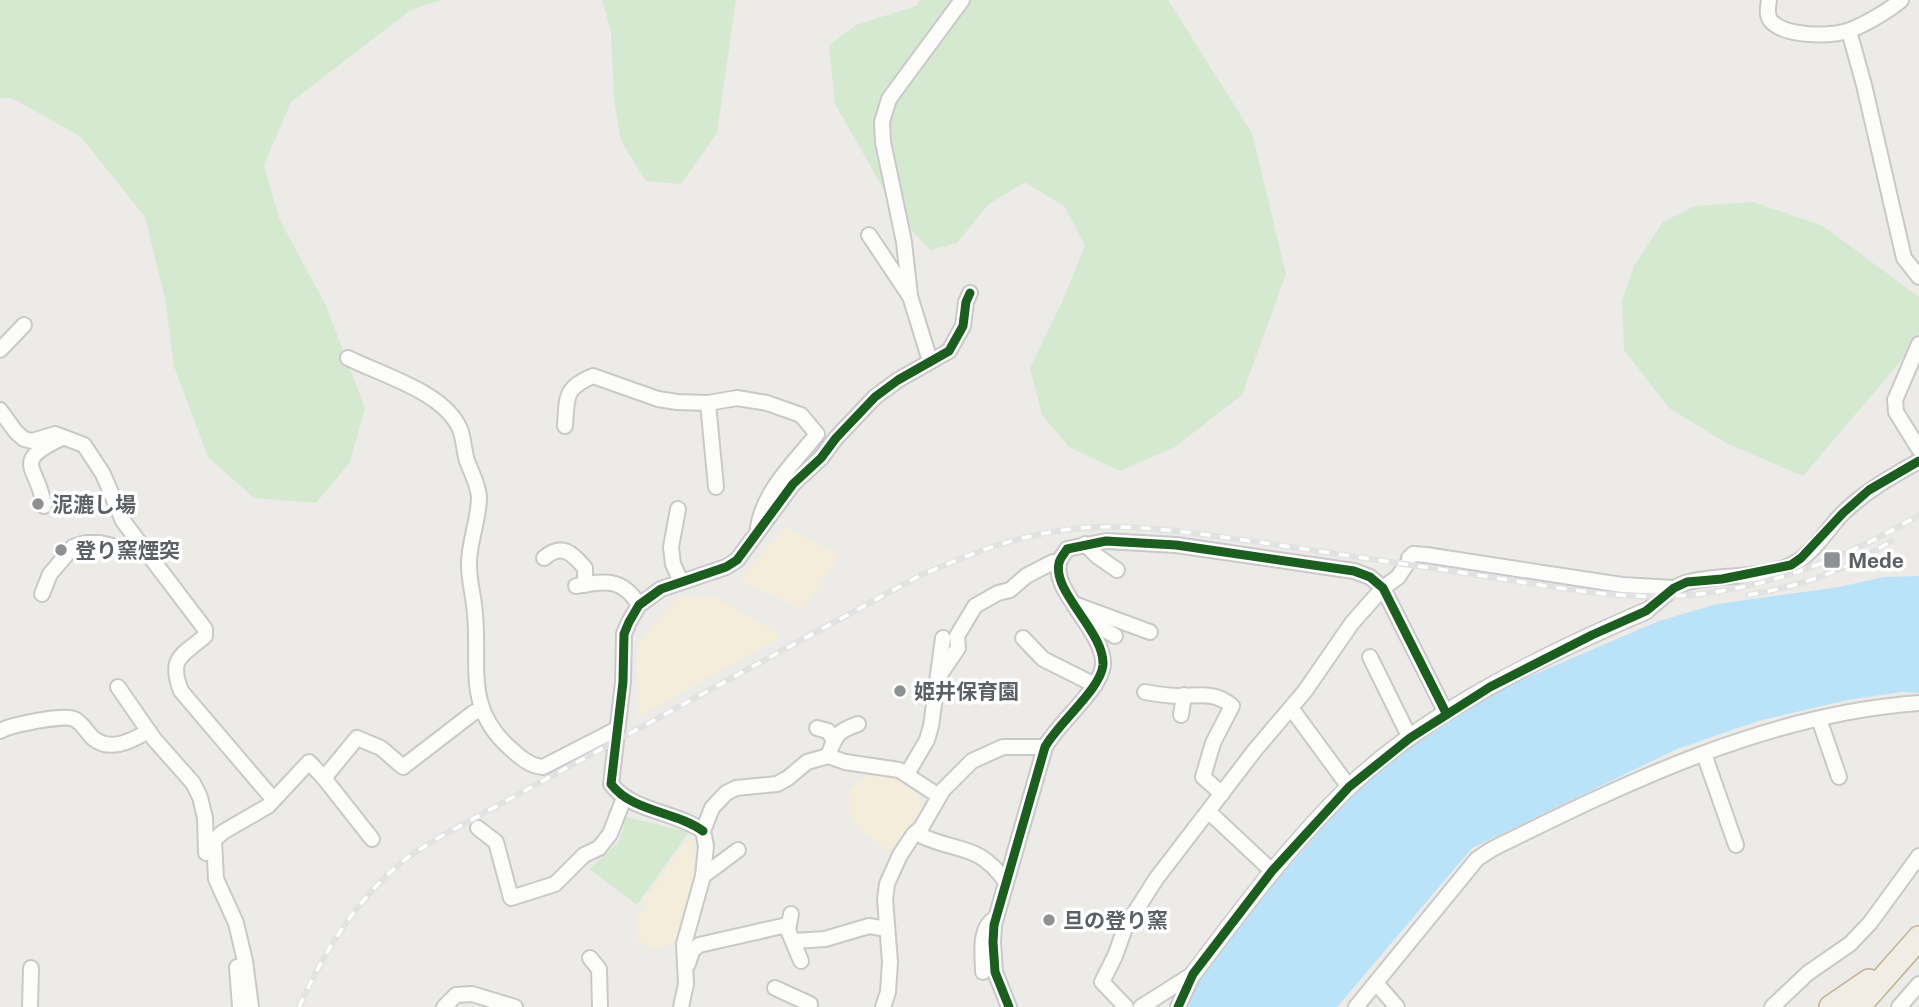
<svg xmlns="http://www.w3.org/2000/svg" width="1919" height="1007" font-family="'Public Sans','Noto Sans JP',sans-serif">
<rect width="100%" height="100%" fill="#ecebe7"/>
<!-- green -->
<g fill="#d5e9d1">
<polygon points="0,0 441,0 411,10 291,102 264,165 279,218 326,306 365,408 350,462 316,503 254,498 208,457 174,366 165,298 145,217 81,137 12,98 0,98"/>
<polygon points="602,0 736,0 717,133 681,184 646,181 621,141 614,100 611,32"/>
<polygon points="920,0 1168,0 1252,133 1286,274 1242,395 1175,447 1120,471 1069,447 1042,415 1030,368 1061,304 1085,246 1065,207 1025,182 988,205 957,243 930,250 899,216 835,104 829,45 856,25 916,6"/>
<polygon points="1753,202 1823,226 1919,297 1919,334 1917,342 1803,476 1726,443 1669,408 1624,350 1622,301 1634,266 1663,222 1695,206"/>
<polygon points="626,817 689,832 637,905 589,869 619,842"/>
</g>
<!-- sand -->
<g fill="#f5eddb">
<polygon points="785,526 840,556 802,609 739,581"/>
<polygon points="715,597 782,636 637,718 637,643 678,598"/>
<polygon points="870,773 895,777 913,791 925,806 906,838 887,851 862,831 849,816 849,790"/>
<polygon points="691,835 698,868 690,908 672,944 652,950 637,939 635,919 644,908 646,897"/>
</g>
<!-- water -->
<polygon fill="#bae2f8" points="1919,576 1919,693 1902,692 1847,700 1758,721 1677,749 1472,848 1337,1007 1187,1007 1198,981 1261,897 1343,805 1373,776 1399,755 1500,689 1659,621 1717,604 1839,587 1884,577"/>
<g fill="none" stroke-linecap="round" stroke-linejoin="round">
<defs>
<g id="minor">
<path d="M1769,0C1768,7 1766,15 1771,21C1785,37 1831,37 1850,30C1864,25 1890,10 1901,0"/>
<polyline points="1849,31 1864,85 1904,258 1919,277"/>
<polyline points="869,235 909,295"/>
<polyline points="1919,344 1895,400 1896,412 1919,449"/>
<polyline points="0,350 24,325"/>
<path d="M348,358C382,375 444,392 460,429C464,440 464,451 467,461C472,474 478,484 479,497C479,519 470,539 469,561C468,579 474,596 475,614C480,667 464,708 511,749C521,758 530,766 543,767L617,729"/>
<polyline points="930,361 910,296 904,242 883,142 882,122 889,99 962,0"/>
<polyline points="708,403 716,487"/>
<path d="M0,410L16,432L24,439L32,441L55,434L84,445L103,474L123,521L205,629V636C182,656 168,657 181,691L273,799"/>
<path d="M565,426C567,397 564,388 593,376L658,399L677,402L708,403L737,398L767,403L801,415L817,434C795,462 764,490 758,527"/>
<path d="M44,506C39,466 9,463 62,438"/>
<polyline points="678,509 671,547 673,564 681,582"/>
<polyline points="1085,544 1097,556 1117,570"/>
<path d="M544,558C562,543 571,552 585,568V585"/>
<polyline points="1409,558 1413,554 1426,555 1622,585 1674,588"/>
<path d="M576,586C604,581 622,577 639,605"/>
<polyline points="42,594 50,574 73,547 85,543 100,543 146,554"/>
<polyline points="1074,604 1150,632"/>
<path d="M1646,611C1659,602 1670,588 1685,583C1717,573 1760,580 1791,565C1813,555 1827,529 1844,512C1866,491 1892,476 1919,461"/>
<polyline points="1087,624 1099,626 1115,636"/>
<polyline points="1023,638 1043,659 1095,685"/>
<polyline points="1370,657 1410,738"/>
<polyline points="939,676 958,648 957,636 975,606 998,593 1010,590 1026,576 1053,562 1059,563"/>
<polyline points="118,687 154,739 193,783 200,797 205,818 206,853"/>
<path d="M1145,692C1156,694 1167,696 1179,696C1199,696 1215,691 1232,706L1213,743L1203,777L1222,794"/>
<polyline points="1291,708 1349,787"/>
<polyline points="1181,715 1184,695"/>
<polyline points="1819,719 1839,777"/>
<polyline points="817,728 828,731 833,739"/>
<path d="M0,731C10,725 64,714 74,719C82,722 87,733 93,738C111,753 132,740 149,731"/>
<polyline points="1704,754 1736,845"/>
<path d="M828,756C836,735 836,732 858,724"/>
<polyline points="907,774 927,740 931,726 943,638"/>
<polyline points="324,778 357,738 381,748 403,767 473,713 482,709"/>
<polyline points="1209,812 1272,871"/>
<polyline points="478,828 496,842 511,898 555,884 584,855 599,848 610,834 624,798"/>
<path d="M921,828L922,836C959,853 978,843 1006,882"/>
<path d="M703,831C675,811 632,812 611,784L623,682L624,634L629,622L639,605L661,589L726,567L737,560L793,484L821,458L836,438L875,397L898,380L949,351L963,326L966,302L970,293"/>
<polyline points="703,876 738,850"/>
<polyline points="791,914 788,930 801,961"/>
<polyline points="794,941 825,939 869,926 887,929"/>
<polyline points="590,958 599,969 600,1007"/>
<polyline points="688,964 692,951 699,945 787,925"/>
<polyline points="237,967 240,1007"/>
<path d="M983,972C983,954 978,929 995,918"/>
<polyline points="1376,983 1397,1007"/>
<polyline points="775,988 810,1004"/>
<polyline points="30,1007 31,968"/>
<polyline points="251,1007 245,961 236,923 216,879 214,840 223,832 268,806 309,762 324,778 372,839"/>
<polyline points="444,1007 456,995 472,994 515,1007"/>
<polyline points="681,1007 686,984 684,944 703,876 706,846 703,831 712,808 726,793 736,788 777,784 788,778 807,762 828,756 845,762 899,770 939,796"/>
<polyline points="883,1007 888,992 890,962 885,899 887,884 900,855 914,834 921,828 943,790 972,761 1003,747 1045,747"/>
<path d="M1009,1007L995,972L993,942L994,925L1045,747C1058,723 1101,689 1103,665C1105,632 1052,592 1059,563C1060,558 1065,553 1067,549L1106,541L1176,545L1354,571L1370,577L1383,588L1446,713"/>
<polyline points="1126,1007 1102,982 1115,956 1125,928 1156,879 1255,750 1305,691 1352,623 1383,588 1398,577 1406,565"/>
<polyline points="1141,1007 1193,974"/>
<polyline points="1178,1007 1193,974"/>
<path d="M1356,1007L1477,859L1492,849C1628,782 1766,714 1919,703"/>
<polyline points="1772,1007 1808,973 1850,944 1870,923 1919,856"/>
<polyline points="1899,1007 1919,984"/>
</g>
<path id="tertiary" d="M1193,974C1242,909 1291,843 1350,786C1430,710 1546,654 1646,611"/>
<g id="trunk">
<polyline points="1831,1007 1869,981"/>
<polyline points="1858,1007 1919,938"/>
</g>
</defs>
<!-- minor casing -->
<use href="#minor" stroke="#c9c9c9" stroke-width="18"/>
<!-- tertiary casing -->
<use href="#tertiary" stroke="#c9c9c9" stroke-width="19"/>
<!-- trunk casing -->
<use href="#trunk" stroke="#c4b293" stroke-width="26"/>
<!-- minor -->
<use href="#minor" stroke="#fcfcfb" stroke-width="14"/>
<!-- tertiary -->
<use href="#tertiary" stroke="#fcfcfb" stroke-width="16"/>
<!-- trunk -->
<use href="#trunk" stroke="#f1ede4" stroke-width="23"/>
<defs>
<g id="rail">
<path d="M1748,595C1805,585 1842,572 1891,541"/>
<path d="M299,1007C323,953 356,900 402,862C413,853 426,846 438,838L919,576C974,552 1020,534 1080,528C1141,523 1205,535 1265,543C1342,555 1419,566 1496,578C1559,588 1626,601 1691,595C1773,587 1848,557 1919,515"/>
</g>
</defs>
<!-- rail casing -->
<use href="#rail" stroke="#e3e2e2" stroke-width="6"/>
<!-- rail -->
<use href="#rail" stroke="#fff" stroke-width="3.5" stroke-dasharray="10" stroke-linecap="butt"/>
<defs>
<g id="cycleway">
<path d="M703,831C675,811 632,812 611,784L623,682L624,634L629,622L639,605L661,589L726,567L737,560L793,484L821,458L836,438L875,397L898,380L949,351L963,326L966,302L970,293"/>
<path d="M1009,1007L995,972L993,942L994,925L1045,747C1058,723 1101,689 1103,665C1105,632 1052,592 1059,563C1060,558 1065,553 1067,549L1106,541L1176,545L1354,571L1370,577L1383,588L1446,713"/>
<polyline points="1178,1007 1193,974 1272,871 1349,787 1410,738 1490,687 1592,635 1646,611 1674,588 1687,582 1722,579 1791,565 1801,558 1843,513 1869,490 1919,461"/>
</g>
</defs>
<!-- cycleway casing -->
<use href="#cycleway" stroke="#fff" stroke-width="13"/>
<!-- cycleway -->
<use href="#cycleway" stroke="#1b5e20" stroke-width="9"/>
</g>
<!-- markers -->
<g fill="#8e9192" stroke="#fff" stroke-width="2.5">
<circle cx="38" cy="504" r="7"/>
<circle cx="61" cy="550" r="7"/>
<rect x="1823" y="551" width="18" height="18" rx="3.5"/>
<circle cx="900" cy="691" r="7"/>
<circle cx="1049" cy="920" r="7"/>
</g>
<g text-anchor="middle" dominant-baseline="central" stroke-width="7" stroke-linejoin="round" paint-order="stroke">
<!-- poi labels -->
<g font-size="21" font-weight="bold" fill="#5c6165" stroke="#fff" text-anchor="start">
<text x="52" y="504">泥漉し場</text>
<text x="75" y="550">登り窯煙突</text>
<text x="1848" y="560">Mede</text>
<text x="914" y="691">姫井保育園</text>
<text x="1063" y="920">旦の登り窯</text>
</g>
</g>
</svg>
